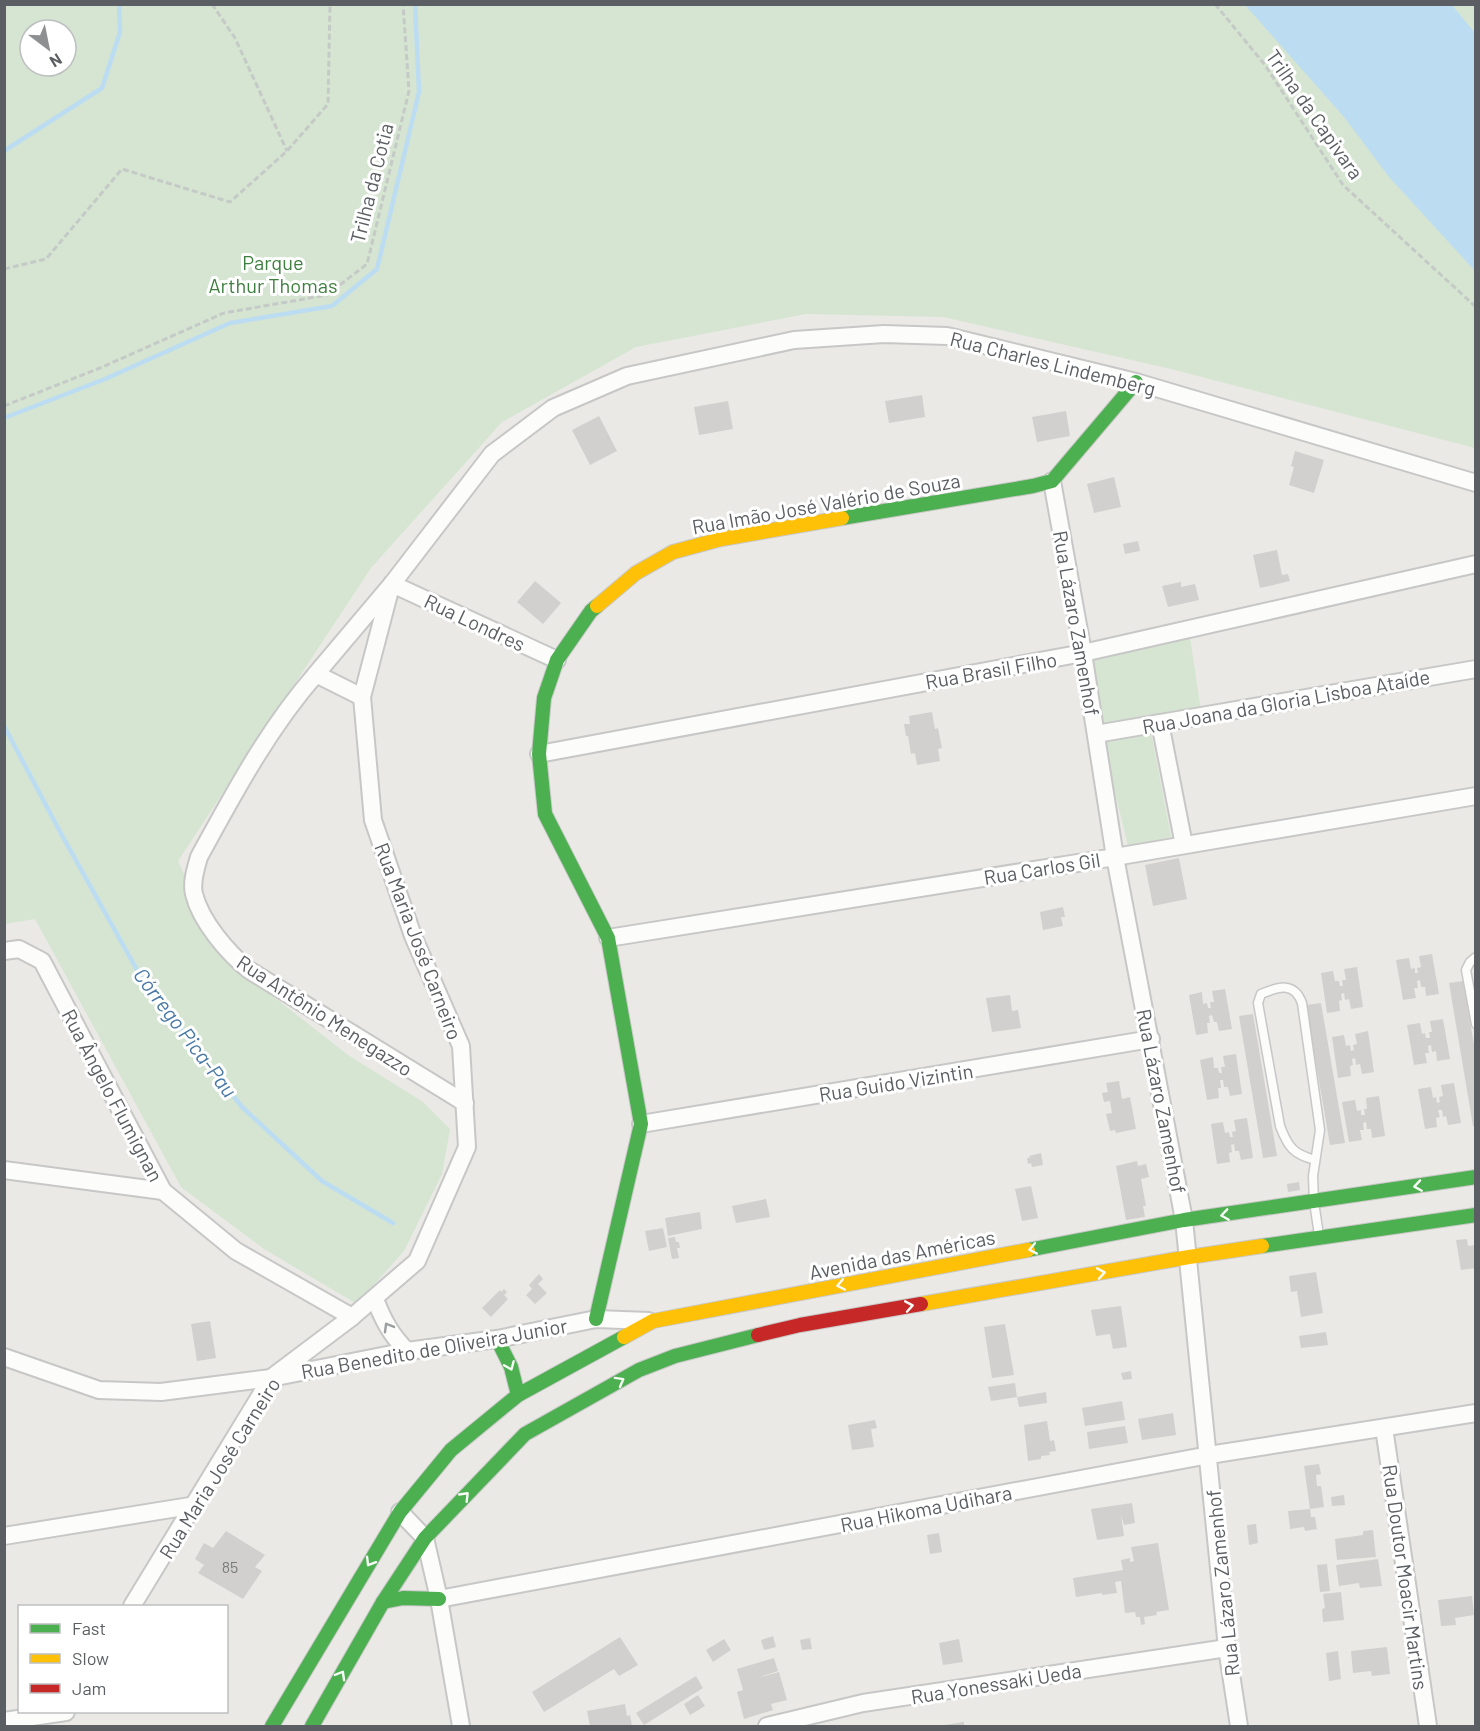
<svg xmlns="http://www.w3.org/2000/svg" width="1480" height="1731" font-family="Barlow,sans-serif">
<rect width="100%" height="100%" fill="#eae9e5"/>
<!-- green -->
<g fill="#d5e5d2" fill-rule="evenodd">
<path d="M5,5H1475V448L1171,369L943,317L806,314L636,347L502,422L371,568L178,861L220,955L348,1055L423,1102L450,1129L442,1174L404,1251L357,1304L264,1249L181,1187L35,919L5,924ZM30,30H66V66H30Z"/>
<polygon points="1190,637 1201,711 1103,728 1089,656"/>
<polygon points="1151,732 1171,837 1128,846 1102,739"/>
</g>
<!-- water -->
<polygon fill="#bcdcf1" points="1245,5 1452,5 1475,33 1475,271 1389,177 1344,117"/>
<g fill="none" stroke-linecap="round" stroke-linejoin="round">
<!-- stream -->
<g stroke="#bcdcf1" stroke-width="4.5">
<polyline points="4,151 102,88 120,32 119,4"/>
<polyline points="4,418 105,379 230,323 332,306 377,269 419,92 415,4"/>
<polyline points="4,726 59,830 142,979 242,1107 322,1181 393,1223"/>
</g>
</g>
<!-- building -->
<g fill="#d1d0ce">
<polygon points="922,395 925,417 889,423 885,401"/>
<polygon points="728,401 733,429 699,435 694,407"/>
<polygon points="1066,411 1070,436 1037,442 1032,417"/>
<polygon points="599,416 617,451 590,465 572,430"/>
<polygon points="1295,451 1324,460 1314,493 1289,485 1294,467 1291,466"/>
<polygon points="1114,477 1121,507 1094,513 1087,484"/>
<polygon points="1138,541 1140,551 1125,554 1123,544"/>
<polygon points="1277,550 1282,575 1288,574 1290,581 1260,588 1253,555"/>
<polygon points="535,581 561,603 543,624 517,602"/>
<polygon points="1181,582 1181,587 1195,584 1199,600 1168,607 1162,586"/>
<polygon points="932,712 935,729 938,728 942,748 938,749 940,761 917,765 915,753 911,754 908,736 906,736 904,724 910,724 909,716"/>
<polygon points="1179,858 1187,899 1153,906 1145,865"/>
<polygon points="1063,907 1065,917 1061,917 1063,926 1043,930 1040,912"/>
<polygon points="1432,954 1439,994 1426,996 1425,987 1421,987 1420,980 1417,981 1418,988 1414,988 1416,998 1403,1000 1396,960 1409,958 1411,969 1415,968 1415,973 1418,973 1417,968 1421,967 1419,956"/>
<polygon points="1357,967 1363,1007 1351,1009 1349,999 1345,1000 1344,993 1341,994 1342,1000 1339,1001 1340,1011 1327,1013 1321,973 1333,971 1335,981 1339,981 1340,986 1343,986 1342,980 1346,980 1344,969"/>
<polygon points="1463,981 1476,1056 1476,1126 1473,1126 1449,983"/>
<polygon points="1225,989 1232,1029 1219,1031 1217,1022 1214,1022 1212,1015 1209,1016 1210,1023 1207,1023 1208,1033 1196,1035 1189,995 1202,992 1203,1004 1207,1003 1208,1008 1211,1008 1210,1002 1214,1002 1212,991"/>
<polygon points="1010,995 1012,1011 1018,1010 1021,1028 992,1032 986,998"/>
<polygon points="1321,1003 1345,1143 1330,1145 1306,1005"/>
<polygon points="1253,1014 1277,1156 1263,1158 1239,1016"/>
<polygon points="1443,1019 1450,1059 1437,1061 1436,1051 1432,1052 1431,1045 1428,1046 1429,1053 1425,1053 1427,1063 1414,1065 1407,1025 1420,1023 1422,1034 1425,1033 1426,1038 1430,1038 1429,1032 1432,1032 1430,1021"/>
<polygon points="1368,1031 1374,1072 1362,1074 1360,1064 1356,1065 1355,1058 1352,1059 1353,1065 1350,1066 1351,1076 1338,1078 1332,1037 1344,1035 1346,1046 1350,1045 1351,1051 1354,1050 1353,1045 1357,1044 1355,1034"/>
<polygon points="1236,1054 1242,1094 1230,1096 1228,1087 1224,1087 1223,1080 1220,1080 1221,1088 1218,1088 1219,1098 1207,1100 1200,1060 1213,1057 1214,1068 1218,1068 1219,1073 1222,1073 1221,1067 1225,1067 1223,1056"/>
<polygon points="1119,1081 1122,1099 1130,1097 1136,1129 1116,1133 1115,1130 1110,1131 1106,1114 1112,1113 1110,1101 1104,1102 1102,1093 1108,1092 1106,1083"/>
<polygon points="1454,1083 1461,1123 1448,1125 1446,1116 1443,1117 1442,1110 1438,1110 1440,1117 1436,1118 1437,1127 1425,1129 1418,1089 1431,1087 1433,1098 1436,1097 1437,1103 1440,1102 1439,1097 1443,1096 1441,1085"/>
<polygon points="1379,1096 1385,1136 1372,1138 1371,1129 1367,1129 1366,1122 1363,1123 1364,1130 1360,1130 1362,1140 1349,1142 1342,1102 1355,1100 1357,1111 1361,1110 1361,1115 1365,1115 1364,1109 1367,1109 1366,1098"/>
<polygon points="1247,1118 1253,1158 1241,1160 1239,1151 1235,1151 1234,1144 1231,1145 1232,1152 1229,1153 1230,1162 1217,1164 1211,1124 1223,1122 1225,1133 1229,1132 1230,1137 1233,1137 1232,1132 1236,1131 1234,1120"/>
<polygon points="1041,1153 1043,1165 1032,1167 1031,1163 1028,1164 1027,1158 1030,1158 1029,1156"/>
<polygon points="1137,1161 1138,1166 1146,1164 1149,1177 1141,1179 1146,1206 1143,1206 1145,1217 1126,1220 1116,1166"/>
<polygon points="1299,1182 1300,1190 1288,1192 1287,1184"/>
<polygon points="1031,1186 1038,1218 1022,1221 1015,1189"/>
<polygon points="766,1199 770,1217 736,1223 732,1206"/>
<polygon points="700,1212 702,1229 668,1236 665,1218"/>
<polygon points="663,1228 667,1247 649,1251 645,1231"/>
<polygon points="675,1237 676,1242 679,1242 680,1248 677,1248 679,1258 672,1259 668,1238"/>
<polygon points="1467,1239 1468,1246 1476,1245 1476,1268 1461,1270 1456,1240"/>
<polygon points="1316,1272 1323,1313 1301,1317 1297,1291 1291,1292 1289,1276"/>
<polygon points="539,1274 543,1279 538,1284 547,1293 535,1304 526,1295 532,1289 529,1285"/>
<polygon points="504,1289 507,1292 504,1295 508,1299 491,1317 482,1308 500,1290 501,1292"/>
<polygon points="1121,1306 1127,1347 1113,1349 1110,1334 1096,1336 1091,1310"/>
<polygon points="210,1321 216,1358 197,1361 191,1324"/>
<polygon points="1005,1324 1014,1375 992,1378 984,1327"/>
<polygon points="1326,1332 1328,1345 1301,1348 1299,1336"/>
<polygon points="1131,1371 1132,1379 1123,1380 1121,1373"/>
<polygon points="1015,1383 1017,1397 991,1401 988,1387"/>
<polygon points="1046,1392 1047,1403 1019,1407 1017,1397"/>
<polygon points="1122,1401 1125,1420 1085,1426 1082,1408"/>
<polygon points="1173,1413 1176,1435 1142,1440 1138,1419"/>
<polygon points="875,1420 877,1428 871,1429 874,1447 852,1450 848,1425"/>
<polygon points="1047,1421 1050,1441 1054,1440 1056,1451 1049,1452 1050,1455 1041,1456 1041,1459 1028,1461 1024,1425"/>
<polygon points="1125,1426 1128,1443 1089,1449 1087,1432"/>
<polygon points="1319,1464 1321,1474 1316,1475 1317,1486 1321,1486 1324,1507 1310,1509 1304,1466"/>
<polygon points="1344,1495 1345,1505 1332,1506 1331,1497"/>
<polygon points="1132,1503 1135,1523 1124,1525 1121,1515 1124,1536 1097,1540 1091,1509"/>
<polygon points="1310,1509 1311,1517 1315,1517 1317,1529 1305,1531 1304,1527 1290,1529 1288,1511"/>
<polygon points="1256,1524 1258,1543 1249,1545 1247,1525"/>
<polygon points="1373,1530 1376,1557 1337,1560 1335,1539 1363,1535 1363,1531"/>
<polygon points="226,1531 265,1555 255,1567 262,1571 243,1599 198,1573 204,1565 195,1559 204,1543 213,1548"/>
<polygon points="939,1533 942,1552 930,1554 927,1535"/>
<polygon points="1158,1543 1169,1610 1156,1612 1157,1615 1144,1617 1145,1624 1141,1625 1140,1617 1136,1617 1135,1612 1125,1613 1121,1581 1115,1582 1117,1593 1102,1595 1102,1593 1076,1597 1073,1578 1123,1570 1121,1560 1130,1558 1130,1562 1134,1561 1131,1547"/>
<polygon points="1378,1559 1382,1586 1360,1588 1359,1583 1339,1586 1336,1565"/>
<polygon points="1327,1564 1330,1591 1320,1592 1317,1565"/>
<polygon points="1341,1592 1344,1620 1323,1622 1322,1609 1325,1608 1323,1594"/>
<polygon points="1472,1596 1474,1615 1455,1618 1456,1625 1441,1626 1438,1600"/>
<polygon points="773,1636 776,1647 764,1650 761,1640"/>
<polygon points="620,1637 638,1665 619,1676 614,1669 544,1712 532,1692"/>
<polygon points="810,1638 812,1649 802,1650 800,1640"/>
<polygon points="724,1639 731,1650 713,1662 706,1650"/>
<polygon points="959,1639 963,1662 943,1665 939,1643"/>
<polygon points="1387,1647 1390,1674 1372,1676 1371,1671 1353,1673 1351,1651"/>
<polygon points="1338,1651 1341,1679 1329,1681 1326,1653"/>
<polygon points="774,1658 778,1671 757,1678 779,1672 787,1700 771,1704 773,1710 744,1719 737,1692 743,1690 737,1669"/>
<polygon points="696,1676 703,1688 644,1725 636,1713"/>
<polygon points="698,1695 705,1706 690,1715 684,1704"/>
<polygon points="625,1704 627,1716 630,1715 632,1726 590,1726 587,1711"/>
<polygon points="964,1722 964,1726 944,1726 944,1725"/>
</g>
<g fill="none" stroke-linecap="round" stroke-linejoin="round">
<defs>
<g id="lane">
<polyline points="1476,957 1470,962 1466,970 1476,1024"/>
<path d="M1315,1160C1293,1154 1288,1147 1280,1126L1258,1003L1261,994C1278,987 1294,981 1302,1003L1320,1130L1313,1176L1314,1202L1319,1235"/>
</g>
<g id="street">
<polyline points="1052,481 1083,653 1115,857 1184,1220 1227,1648 1239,1726"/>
<polyline points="392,584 557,660"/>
<polyline points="316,674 392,584 492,454 553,408 627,376 794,340 884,334 947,336 1136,382 1476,483"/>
<path d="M362,697L316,674C268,729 234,793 199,857C196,868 191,882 194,894C201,922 228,953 249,970L465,1103"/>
<polyline points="1160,723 1184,845"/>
<polyline points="1096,734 1476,669"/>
<polyline points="539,754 1083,653 1476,564"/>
<polyline points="608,938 1115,857 1476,796"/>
<polyline points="4,951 19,949 42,961 163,1191 236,1251 352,1317"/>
<polyline points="641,1124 1151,1039"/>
<polyline points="4,1170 163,1191"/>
<path d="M375,1299C383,1320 391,1335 407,1351"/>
<polyline points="4,1357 99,1390 161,1392 271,1378 407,1351 497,1339 596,1319 649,1321"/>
<polyline points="1384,1428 1428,1726"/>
<polyline points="400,1512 425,1538 439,1599 1209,1455 1476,1413"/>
<polyline points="4,1536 196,1505"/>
<polyline points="439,1599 461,1726"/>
<polyline points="132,1606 271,1378 352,1317 417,1261 467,1147 461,1046 413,936 373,820 362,697 390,590"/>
<polyline points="4,1721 66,1712"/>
<polyline points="767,1726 863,1703 1227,1648"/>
</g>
<g id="fast">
<polyline points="842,518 1033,486 1052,481 1136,382"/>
<polyline points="1262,1246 1476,1215"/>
<polyline points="1028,1250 1184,1220 1476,1177"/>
<polyline points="596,1319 641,1124 608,938 545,814 539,754 544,698 557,660 591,611 597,606"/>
<polyline points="497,1339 511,1367 518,1395"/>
<polyline points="383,1602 403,1598 439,1599"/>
<polyline points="272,1726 400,1512 451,1450 518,1395 624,1337"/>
<polyline points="312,1726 383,1602 425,1538 525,1434 639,1370 675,1356 758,1335"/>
</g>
<g id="slow">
<polyline points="597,606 636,573 673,552 721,539 842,518"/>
<polyline points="921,1304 1189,1257 1262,1246"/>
<polyline points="624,1337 653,1321 1028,1250"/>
</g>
<polyline id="jam" points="758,1335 800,1325 921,1304"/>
</defs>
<!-- lane casing -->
<use href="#lane" stroke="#c7c7c7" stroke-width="11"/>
<!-- street casing -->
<use href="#street" stroke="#c7c7c7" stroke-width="20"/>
<!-- fast casing -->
<use href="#fast" stroke="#c7c7c6" stroke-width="16"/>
<!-- slow casing -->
<use href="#slow" stroke="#c7c7c6" stroke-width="16"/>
<!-- jam casing -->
<use href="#jam" stroke="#c7c7c6" stroke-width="16"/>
<!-- path -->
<g stroke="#c5cac7" stroke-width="3" stroke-dasharray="6 3" stroke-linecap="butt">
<polyline points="212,4 235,38 287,151"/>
<polyline points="1215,4 1265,65 1343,185 1476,307"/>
<polyline points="4,269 46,259 122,169 230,202 287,151 328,104 330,4"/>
<polyline points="4,406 100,368 224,313 327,295 367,264 409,91 403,4"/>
</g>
<!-- lane -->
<use href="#lane" stroke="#fcfcfb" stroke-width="8"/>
<!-- street -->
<use href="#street" stroke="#fcfcfb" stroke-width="16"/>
<!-- fast -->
<use href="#fast" stroke="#4caf50" stroke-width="14"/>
<!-- slow -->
<use href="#slow" stroke="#ffc107" stroke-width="14"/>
<!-- jam -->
<use href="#jam" stroke="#c62828" stroke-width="14"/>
</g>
<!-- one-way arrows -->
<defs><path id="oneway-chevron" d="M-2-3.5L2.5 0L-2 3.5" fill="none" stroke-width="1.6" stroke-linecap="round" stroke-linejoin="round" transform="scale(1.5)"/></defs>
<g stroke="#f6fbf6">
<use href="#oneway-chevron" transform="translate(1418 1186) rotate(171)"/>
<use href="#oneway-chevron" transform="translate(1225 1215) rotate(172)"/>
<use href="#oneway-chevron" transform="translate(1033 1249) rotate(169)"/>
<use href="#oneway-chevron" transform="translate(1101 1273) rotate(-10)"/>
<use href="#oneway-chevron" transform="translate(841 1285) rotate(169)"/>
<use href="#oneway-chevron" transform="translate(909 1306) rotate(-10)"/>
<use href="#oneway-chevron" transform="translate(510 1366) rotate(67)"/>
<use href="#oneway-chevron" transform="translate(620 1381) rotate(-29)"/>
<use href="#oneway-chevron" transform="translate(465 1496) rotate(-46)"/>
<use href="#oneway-chevron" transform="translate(370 1562) rotate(121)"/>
<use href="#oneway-chevron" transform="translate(341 1675) rotate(-60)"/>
</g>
<use stroke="#9b9d9f" href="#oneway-chevron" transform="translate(388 1327) rotate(-120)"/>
<g text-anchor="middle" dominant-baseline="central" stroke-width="6" stroke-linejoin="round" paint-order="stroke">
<!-- number labels -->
<g font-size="16" fill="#7a7c7e">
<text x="230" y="1566">85</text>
</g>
<!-- street labels -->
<g font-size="20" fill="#5b5e62" stroke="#fff">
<text transform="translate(1315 114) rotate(55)">Trilha da Capivara</text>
<text transform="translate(371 183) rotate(-76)">Trilha da Cotia</text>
<text transform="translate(1053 363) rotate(14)">Rua Charles Lindemberg</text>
<text transform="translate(826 503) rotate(-10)">Rua Imão José Valério de Souza</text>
<text transform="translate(475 622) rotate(25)">Rua Londres</text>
<text transform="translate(1077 623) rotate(80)">Rua Lázaro Zamenhof</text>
<text transform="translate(991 670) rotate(-10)">Rua Brasil Filho</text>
<text transform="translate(1286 701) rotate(-10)">Rua Joana da Gloria Lisboa Ataíde</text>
<text transform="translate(1042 868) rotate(-9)">Rua Carlos Gil</text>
<text transform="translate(419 941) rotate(69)">Rua Maria José Carneiro</text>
<text transform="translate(325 1015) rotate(33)">Rua Antônio Menegazzo</text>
<text transform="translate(896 1082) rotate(-9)">Rua Guido Vizintin</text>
<text transform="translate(113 1095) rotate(62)">Rua Ângelo Flumignan</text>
<text transform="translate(1162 1101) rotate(79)">Rua Lázaro Zamenhof</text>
<text transform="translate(902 1254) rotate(-11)">Avenida das Américas</text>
<text transform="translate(434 1348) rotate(-10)">Rua Benedito de Oliveira Junior</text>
<text transform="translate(219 1468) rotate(-58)">Rua Maria José Carneiro</text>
<text transform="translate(926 1508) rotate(-11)">Rua Hikoma Udihara</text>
<text transform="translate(1406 1577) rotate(82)">Rua Doutor Moacir Martins</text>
<text transform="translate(1222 1583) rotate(-96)">Rua Lázaro Zamenhof</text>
<text transform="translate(996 1683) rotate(-9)">Rua Yonessaki Ueda</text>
</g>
<!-- park labels -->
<g font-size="20" fill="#3d7f3e" stroke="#fff">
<text x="273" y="262">Parque<tspan x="273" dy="23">Arthur Thomas</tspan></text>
</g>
<!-- water labels -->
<g font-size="21" font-style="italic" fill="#4978a6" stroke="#fff">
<text transform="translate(186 1032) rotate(53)">Córrego Pica-Pau</text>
</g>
</g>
<!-- border -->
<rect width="1480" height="1731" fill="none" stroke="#5b5e62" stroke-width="12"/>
<!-- legend -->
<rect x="18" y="1605" width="210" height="108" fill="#ffffff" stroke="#bdbfc0" stroke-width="1.5"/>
<rect x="30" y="1624" width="30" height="9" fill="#4caf50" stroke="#bdbfc0" stroke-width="1.5"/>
<text x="72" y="1635" font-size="18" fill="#5b5e62">Fast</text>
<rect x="30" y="1654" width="30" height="9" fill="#ffc107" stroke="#bdbfc0" stroke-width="1.5"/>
<text x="72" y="1665" font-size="18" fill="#5b5e62">Slow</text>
<rect x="30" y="1684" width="30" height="9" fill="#c62828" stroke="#bdbfc0" stroke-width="1.5"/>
<text x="72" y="1695" font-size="18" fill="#5b5e62">Jam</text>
<!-- north arrow -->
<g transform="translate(48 48) rotate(148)"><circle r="28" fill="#ffffff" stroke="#bdbfc0" stroke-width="1.5"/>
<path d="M0-4.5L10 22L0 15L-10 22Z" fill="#8d8f90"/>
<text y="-9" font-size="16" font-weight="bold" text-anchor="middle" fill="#5b5e62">N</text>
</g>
</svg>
